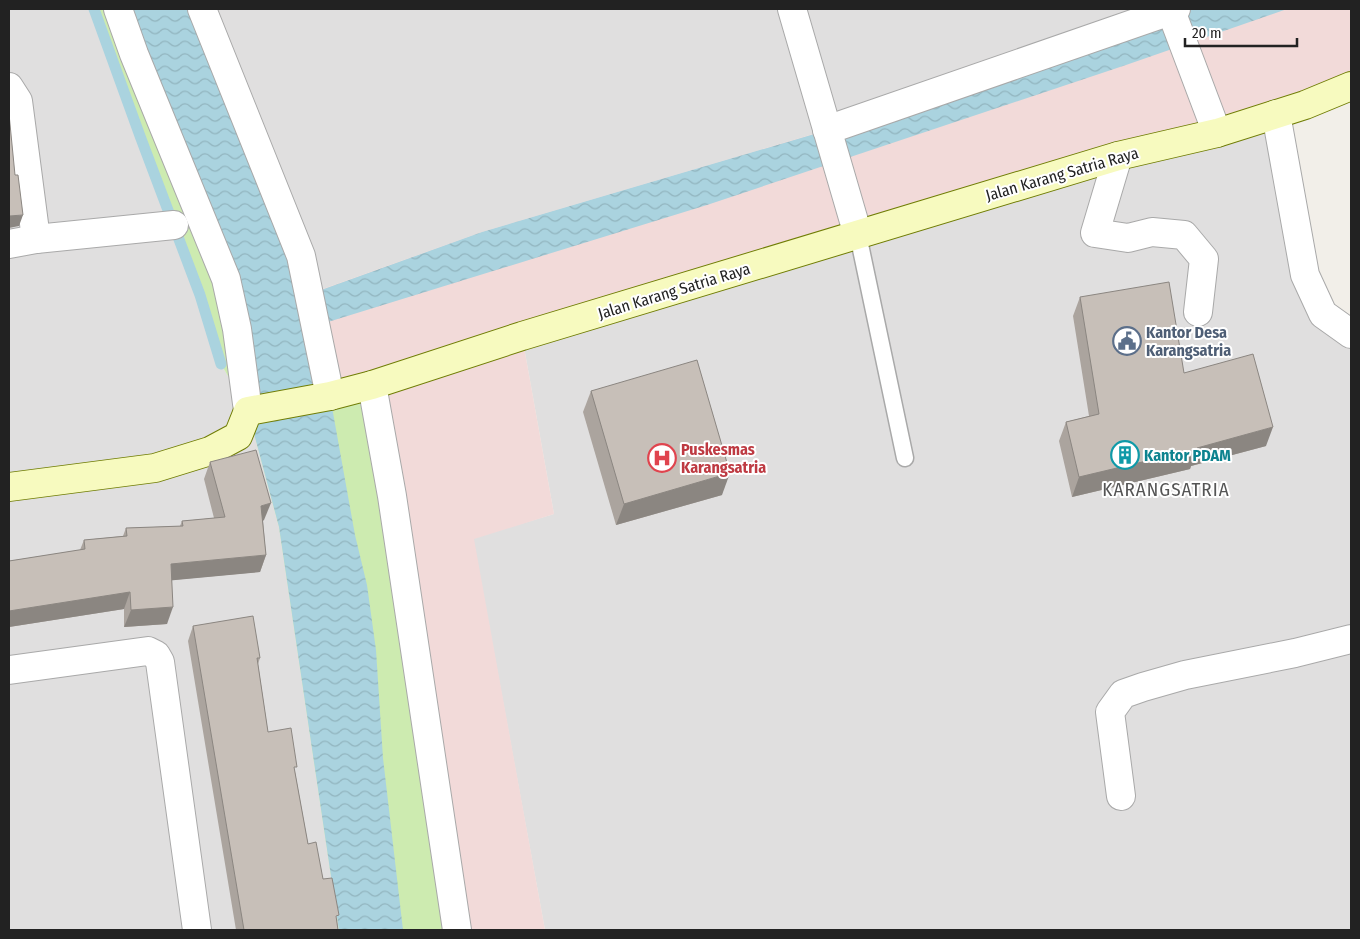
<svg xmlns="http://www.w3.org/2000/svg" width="1360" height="939" font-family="'Fira Sans Condensed',sans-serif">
<defs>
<pattern id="water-waves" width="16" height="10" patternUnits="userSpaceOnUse" patternTransform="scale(1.25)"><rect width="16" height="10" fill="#aad3df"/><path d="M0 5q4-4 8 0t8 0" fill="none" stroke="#92b5bf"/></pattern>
</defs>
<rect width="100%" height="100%" fill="#f2efe9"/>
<!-- residential -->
<g fill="#e0dfdf">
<polygon points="9,9 95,9 200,295 221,364 248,411 279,527 339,930 9,930"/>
<polygon points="202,9 1176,9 827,130 482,232 309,294"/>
<polygon points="1276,114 1305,275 1351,334 1351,930 545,930 473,538 554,514 522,336"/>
</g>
<!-- commercial -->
<polygon fill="#f2dad9" points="1176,9 1351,9 1351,86 522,336 554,514 474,539 545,930 459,930 330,396 309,294 482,232 827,130"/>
<!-- grass -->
<polygon fill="#cdebb0" points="94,9 118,9 226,279 248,410 372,385 457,930 339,930 279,527 248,411 221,364 200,295"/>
<!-- water -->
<polygon fill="url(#water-waves)" points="118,9 202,9 310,294 482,232 838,127 1176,9 1287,9 1126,65 707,205 315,326 330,396 355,535 367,585 376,650 383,758 403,930 339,930 279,527 248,411 237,329"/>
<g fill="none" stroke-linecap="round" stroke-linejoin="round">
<!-- stream -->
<polyline stroke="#aad3df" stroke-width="11" points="94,9 140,136 200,295 221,364"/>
<defs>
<polyline id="lane" points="858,235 905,458"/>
<g id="street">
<polyline points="118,9 134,54 226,279 237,329 248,411"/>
<polyline points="202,9 301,256 330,396"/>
<polyline points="792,9 858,235"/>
<polyline points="1171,11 1217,133"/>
<polyline points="9,87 18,101 36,239"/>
<polyline points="1276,114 1305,275 1323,314 1351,334"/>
<polyline points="827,130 1176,9"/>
<polyline points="1118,156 1095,233 1128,238 1152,232 1184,235 1204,259 1198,312"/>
<polyline points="9,244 36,239 174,225"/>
<polyline points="372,385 392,496 457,930"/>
<polyline points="9,670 148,651 156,655 160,662 197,930"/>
<polyline points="1121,796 1110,712 1123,694 1143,687 1185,675 1295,653 1351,639"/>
</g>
<polyline id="secondary" points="9,487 155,468 210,451 238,436 248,411 330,396 372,385 522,336 1118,156 1217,133 1305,105 1351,86"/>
</defs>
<!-- lane casing -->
<use href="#lane" stroke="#a9a9a9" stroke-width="19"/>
<!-- street casing -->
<use href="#street" stroke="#a9a9a9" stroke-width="30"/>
<!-- secondary casing -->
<use href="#secondary" stroke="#707d05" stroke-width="30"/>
<!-- lane -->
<use href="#lane" stroke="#fff" stroke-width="16"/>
<!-- street -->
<use href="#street" stroke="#fff" stroke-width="28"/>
<!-- secondary -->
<use href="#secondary" stroke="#f7fabf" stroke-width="28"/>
</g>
<!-- wall -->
<g fill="#aba49e">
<polygon points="1080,297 1184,373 1266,446 1191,466 1190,469 1072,497 1059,441 1066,422 1089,416 1073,316"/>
<polygon points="591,391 722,495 616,525 583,412"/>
<polygon points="210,462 264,520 263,521 266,555 260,572 172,580 167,624 124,627 124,609 9,627 9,561 80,550 84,540 123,536 126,528 180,526 182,521 214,518 204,479"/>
<polygon points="193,626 260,658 258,664 268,732 295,772 308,844 323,879 337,921 338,930 236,930 188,641"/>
</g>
<!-- shaded-wall -->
<g fill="#8b8681">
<polygon points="23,215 19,226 9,228 9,216"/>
<polygon points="1273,427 1266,446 1191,466 1190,469 1072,497 1079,477 1197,448"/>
<polygon points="730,473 722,495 616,525 624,504"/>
<polygon points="271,503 264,520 255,523 261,506"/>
<polygon points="266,555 260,572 165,581 171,564"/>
<polygon points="130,592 124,609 9,627 9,611"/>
<polygon points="173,607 167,624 124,627 131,610"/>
</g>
<!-- building -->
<g fill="#c7bfb8" stroke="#8b8681">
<polygon points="9,114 15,175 18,175 23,215 9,216"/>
<polygon points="1169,282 1184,373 1253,354 1273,427 1197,448 1197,449 1079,477 1066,422 1099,414 1080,297"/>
<polygon points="697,360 730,473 624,504 591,391"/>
<polygon points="256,450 271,503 261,506 266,555 171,564 173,607 131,610 130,592 9,611 9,561 85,549 84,540 127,536 126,528 183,526 182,521 225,517 210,462"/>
<polygon points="253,616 260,658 257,658 268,732 291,728 297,767 294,767 308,844 316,842 323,879 332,878 339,915 336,916 338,930 244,930 193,626"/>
</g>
<!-- icons -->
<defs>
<symbol id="civic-ring" viewBox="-11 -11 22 22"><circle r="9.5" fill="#fff" stroke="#5c6f8a" stroke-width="1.5"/><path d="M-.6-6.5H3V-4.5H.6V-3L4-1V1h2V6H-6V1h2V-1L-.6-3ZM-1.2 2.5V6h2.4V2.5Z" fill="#5c6f8a"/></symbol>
<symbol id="building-ring" viewBox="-11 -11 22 22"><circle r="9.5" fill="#fff" stroke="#0f9aa8" stroke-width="1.5"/><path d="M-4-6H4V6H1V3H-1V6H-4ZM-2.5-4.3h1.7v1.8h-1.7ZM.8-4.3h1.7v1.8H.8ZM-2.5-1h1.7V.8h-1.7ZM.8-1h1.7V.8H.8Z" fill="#0f9aa8"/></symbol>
<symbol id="hospital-ring" viewBox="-11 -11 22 22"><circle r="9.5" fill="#fff" stroke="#e0444e" stroke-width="1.5"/><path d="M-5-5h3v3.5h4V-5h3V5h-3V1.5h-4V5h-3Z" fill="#e0444e"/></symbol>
</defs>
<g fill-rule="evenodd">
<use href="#civic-ring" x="1111" y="325" width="32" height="32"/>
<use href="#building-ring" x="1109" y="439" width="32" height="32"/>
<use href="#hospital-ring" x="646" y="442" width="32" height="32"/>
</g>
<g text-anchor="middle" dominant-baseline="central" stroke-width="4" stroke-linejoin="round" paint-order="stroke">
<!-- street labels -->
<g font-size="16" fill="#222" stroke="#fff">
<text transform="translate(1062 174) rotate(-16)">Jalan Karang Satria Raya</text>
<text transform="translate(674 291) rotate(-17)">Jalan Karang Satria Raya</text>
</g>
<!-- service labels -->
<g font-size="16" font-weight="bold" fill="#4e5e75" stroke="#fff" text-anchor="start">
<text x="1146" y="332">Kantor Desa<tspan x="1146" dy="18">Karangsatria</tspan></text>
</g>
<!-- health labels -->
<g font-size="16" font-weight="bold" fill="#be3a42" stroke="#fff" text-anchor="start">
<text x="681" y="449">Puskesmas<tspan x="681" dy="18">Karangsatria</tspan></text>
</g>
<!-- culture labels -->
<g font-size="16" font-weight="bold" fill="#0d838f" stroke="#fff" text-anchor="start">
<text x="1144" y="455">Kantor PDAM</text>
</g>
<!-- quarter labels -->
<g font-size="19" letter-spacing="1" fill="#555" stroke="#fff">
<text x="1166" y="489">KARANGSATRIA</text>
</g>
</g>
<!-- border -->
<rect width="1360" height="939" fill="none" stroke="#222222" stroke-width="20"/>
<!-- scale -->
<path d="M1185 38v8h112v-8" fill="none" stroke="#222222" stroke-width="2.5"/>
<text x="1192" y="38" font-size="15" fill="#222222" stroke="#ffffff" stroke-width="4" paint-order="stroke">20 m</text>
</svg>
